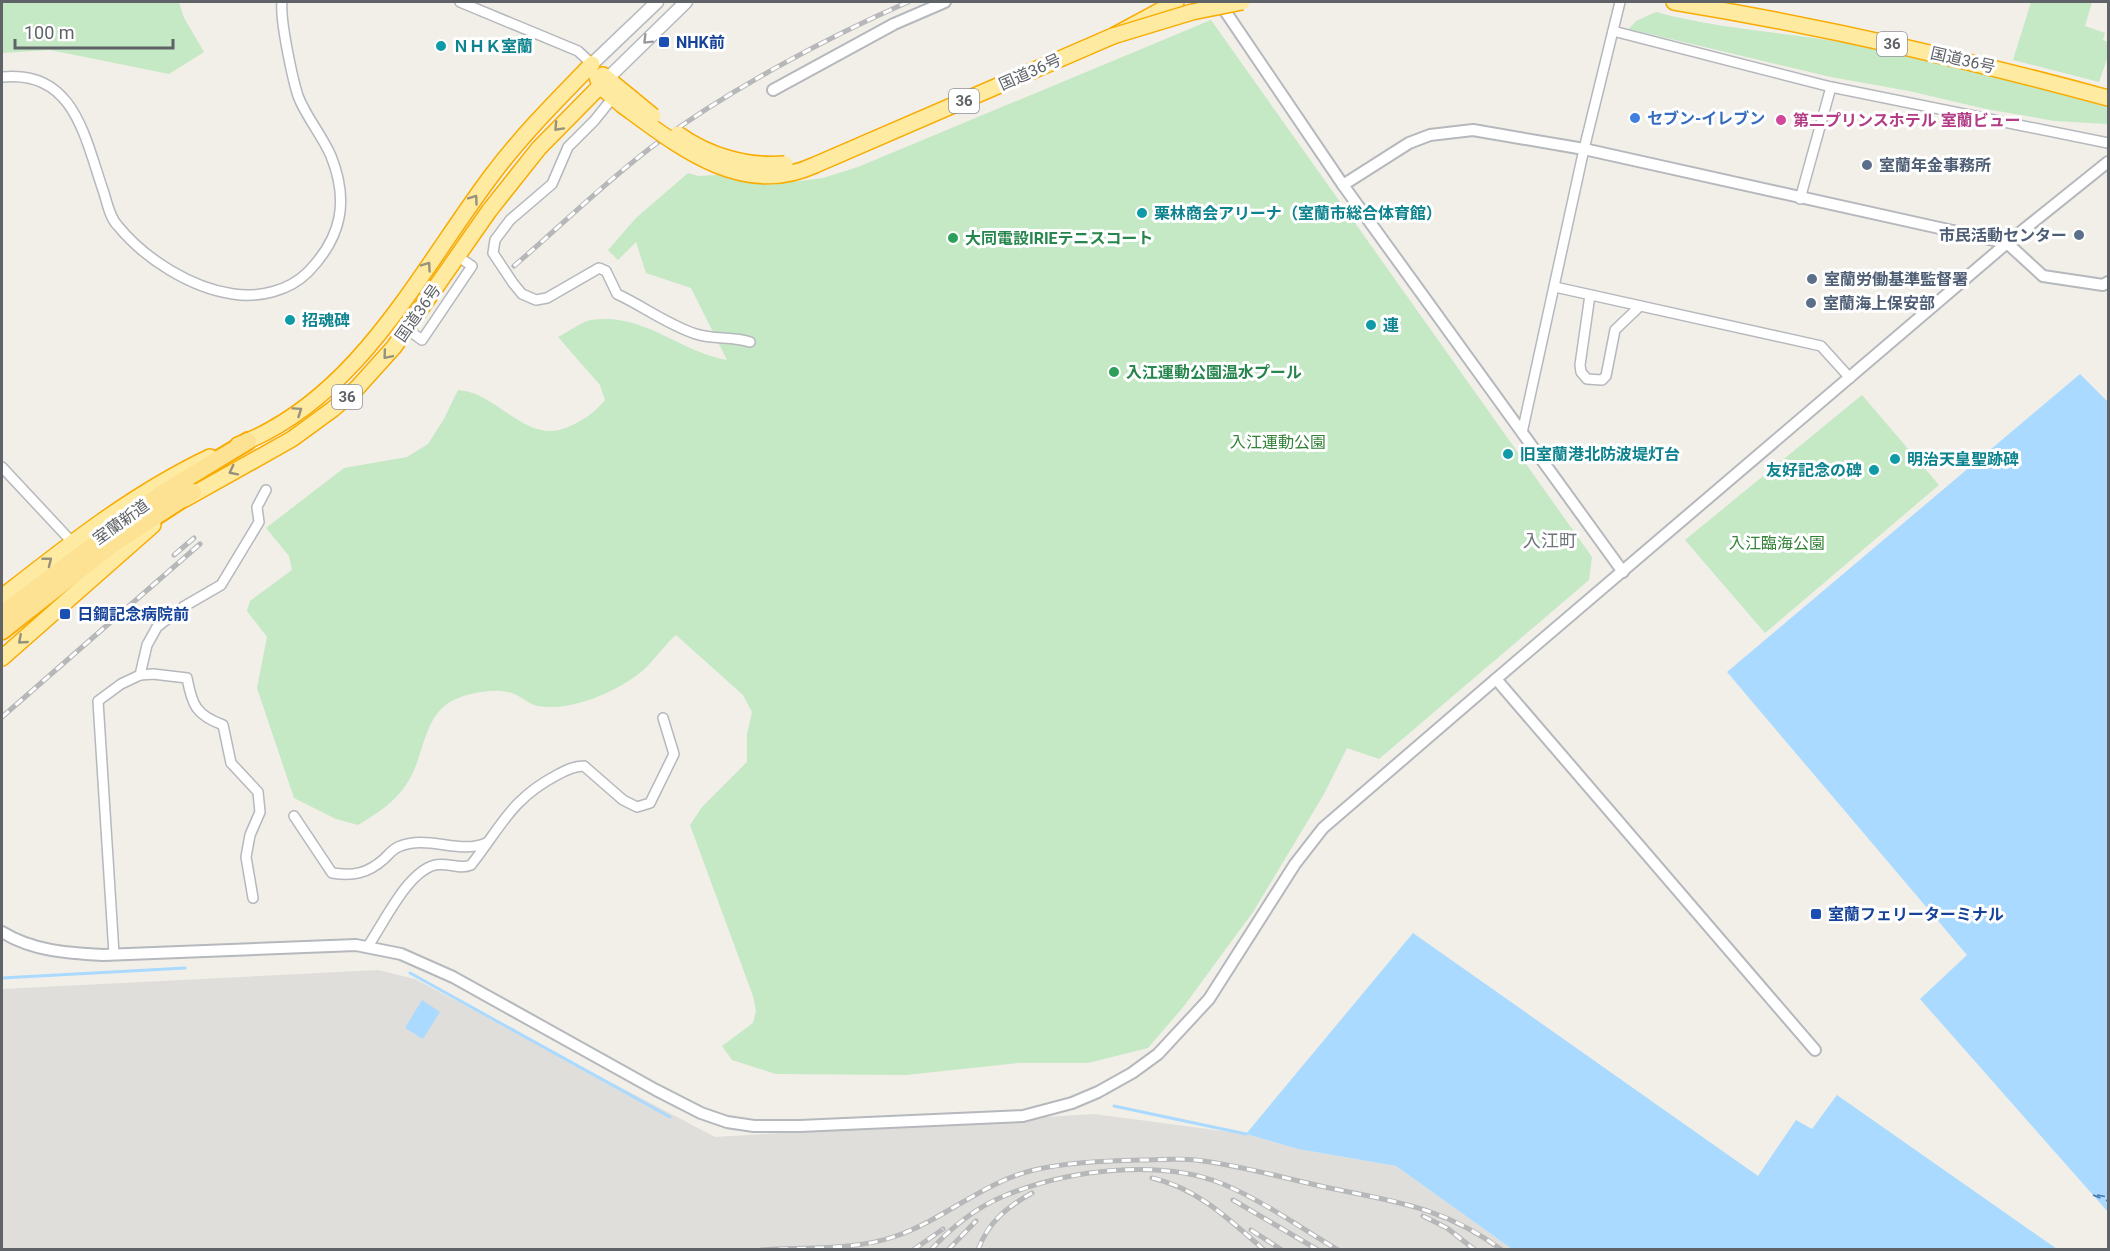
<svg xmlns="http://www.w3.org/2000/svg" width="2110" height="1251" font-family="Roboto,'Noto Sans JP',sans-serif">
<rect width="100%" height="100%" fill="#f1efe8"/>
<!-- industrial -->
<polygon fill="#e0deda" points="378,970 415,979 715,1137 1094,1114 1246,1134 1298,1149 1396,1166 1512,1249 2,1250 2,989"/>
<!-- green -->
<g fill="#c5e8c5">
<polygon points="2,2 179,2 184,18 204,52 169,74 50,50 2,53"/>
<polygon points="2031,2 2092,2 2085,26 2105,33 2103,40 2108,42 2108,56 2099,82 2013,60"/>
<path d="M1656,12C1718,29 1783,32 1846,43C1936,59 2022,80 2108,108V124L2055,121L1986,109L1909,91L1831,77L1629,29L1636,21Z"/>
<path d="M1211,20L1592,557L1589,580L1379,759L1347,748L1324,794L1253,912L1184,1006L1148,1048L1088,1063H1018L906,1075L776,1074L732,1060L722,1046L753,1023L756,1011L753,996L690,825L702,807L747,762V734L752,712L743,695L676,635C663,646 654,661 641,672C616,692 571,712 538,706C530,705 522,697 514,694C500,687 470,692 456,699C423,713 425,754 409,780C397,801 378,813 358,825L336,819L294,798L257,688L267,637L247,611L250,601L292,570L289,556L266,528L344,468L407,457L428,444L444,419L458,390C498,392 526,446 568,427C584,420 593,414 605,400L600,385L558,337C568,332 581,322 591,320C643,312 678,351 727,360L691,288L646,273L636,242L618,260L608,250L636,218L688,173L698,176L718,175L768,185L823,178L858,167Z"/>
<polygon points="1862,395 1939,485 1765,633 1685,540"/>
</g>
<!-- water -->
<g fill="#aadaff">
<polygon points="2080,374 2108,402 2108,1212 1920,999 1967,955 1727,672"/>
<polygon points="1413,933 1758,1176 1796,1120 1812,1129 1837,1095 2057,1249 1512,1249 1396,1166 1298,1149 1246,1134"/>
<polygon points="422,1000 440,1012 423,1039 405,1028"/>
</g>
<g fill="none" stroke-linecap="round" stroke-linejoin="round">
<!-- stream -->
<g stroke="#aadaff" stroke-width="3">
<polyline points="410,973 670,1117"/>
<polyline points="2,978 185,968"/>
<polyline points="1114,1106 1246,1134"/>
</g>
<!-- ferry -->
<g stroke="#4174aa" stroke-width="1.5" stroke-dasharray="8 6" stroke-linecap="butt">
<polyline points="2093,1195 2108,1201"/>
<polyline points="2097,1195 2108,1197"/>
</g>
<defs>
<g id="minor">
<polyline points="460,2 578,51 592,64"/>
<polyline points="1613,31 1831,87 2108,143"/>
<path d="M2,77C75,69 85,139 104,193C107,203 110,218 118,226C145,259 191,288 233,294C259,298 289,291 308,272C342,237 349,201 331,156C322,135 306,117 298,96C292,77 280,20 282,2"/>
<path d="M615,95L594,121L568,147L552,184L510,220L495,240L493,253L513,283L522,294L536,300L547,298L599,268L606,271L617,294C643,306 668,325 696,334C714,340 732,336 750,342"/>
<polyline points="1800,199 1831,87"/>
<polyline points="1555,287 1821,346 1850,378"/>
<polyline points="1590,295 1580,365 1581,372 1587,379 1602,380 1606,376 1615,330 1640,306"/>
<polyline points="407,329 422,340 472,266 457,256"/>
<polyline points="1522,433 1584,149 1620,2"/>
<polyline points="2,467 72,542"/>
<path d="M140,675L153,674L187,678C192,705 196,715 223,725L231,763L258,792L260,812L250,835L246,857L253,898"/>
<path d="M294,816L332,873C353,876 367,874 384,859C388,855 393,849 398,847C428,834 459,855 486,843"/>
<path d="M368,946C384,923 407,872 435,865C447,862 460,870 471,865C501,827 511,799 557,775C566,770 574,766 584,766L623,800L637,807L650,803L674,754L663,718"/>
<polyline points="114,954 98,701 121,684 140,675 147,645 157,627 183,607 221,585 259,522 257,507 266,490"/>
</g>
<g id="tertiary">
<polyline points="1219,2 1343,185 1623,572"/>
<polyline points="773,90 894,24 945,2"/>
<polyline points="1343,185 1409,143 1430,135 1473,130 1584,149 2007,243 2043,276 2103,285 2108,282"/>
<path d="M2,932C33,951 67,953 103,955L356,945L401,954L453,977L656,1090L701,1113L727,1122L754,1126H800L1023,1116L1072,1103L1098,1092L1132,1073L1158,1054L1209,999L1295,864L1323,828L1496,679"/>
<polyline points="1815,1050 1496,679 2007,243 2108,162"/>
</g>
<g id="secondary">
<polyline points="592,64 657,2"/>
<polyline points="607,79 686,2"/>
</g>
<g id="trunk">
<path d="M1674,2C1820,26 1965,59 2108,98"/>
<polyline points="603,75 630,97"/>
<polyline points="597,77 600,86 622,105"/>
<polyline points="815,165 1113,36 1176,2"/>
<path d="M238,445C358,399 419,272 492,175C522,135 557,100 592,64"/>
<polyline points="185,499 292,439 333,409 357,388 394,347 489,211 539,148 607,79"/>
<path d="M2,597C68,545 134,493 210,457"/>
<polyline points="2,658 153,525"/>
</g>
<g id="motorway">
<polyline points="2,614 161,494 248,441"/>
<polyline points="2,631 113,544 193,492"/>
</g>
</defs>
<!-- minor casing -->
<use href="#minor" stroke="#b5b8bc" stroke-width="12"/>
<!-- tertiary casing -->
<use href="#tertiary" stroke="#b5b8bc" stroke-width="14"/>
<!-- secondary casing -->
<use href="#secondary" stroke="#b6babf" stroke-width="15"/>
<!-- trunk casing -->
<use href="#trunk" stroke="#f9ab00" stroke-width="18"/>
<!-- motorway casing -->
<use href="#motorway" stroke="#f9ab00" stroke-width="20"/>
<!-- minor -->
<use href="#minor" stroke="#fff" stroke-width="9"/>
<!-- tertiary -->
<use href="#tertiary" stroke="#fff" stroke-width="10"/>
<!-- secondary -->
<use href="#secondary" stroke="#fff" stroke-width="12"/>
<!-- trunk -->
<use href="#trunk" stroke="#feeaa1" stroke-width="15"/>
<!-- motorway -->
<use href="#motorway" stroke="#fde293" stroke-width="16"/>
<defs>
<g id="rail">
<path d="M514,266C562,225 607,180 657,143C729,90 826,38 908,2"/>
<polyline points="174,555 194,538"/>
<polyline points="2,717 200,544"/>
<path d="M1152,1178C1197,1188 1230,1220 1264,1250"/>
<polyline points="1233,1200 1318,1250"/>
<polyline points="1423,1216 1447,1228 1475,1250"/>
<polyline points="1251,1230 1282,1250"/>
<path d="M761,1250C804,1247 854,1251 896,1236C943,1220 981,1184 1030,1171C1066,1162 1105,1161 1142,1160C1161,1160 1178,1158 1196,1160C1239,1165 1283,1178 1325,1187C1395,1202 1442,1206 1502,1250"/>
<polyline points="913,1250 943,1229"/>
<path d="M931,1250C950,1228 977,1207 1004,1196C1066,1170 1160,1158 1223,1184C1263,1201 1301,1228 1338,1250"/>
<polyline points="948,1250 976,1221"/>
<path d="M978,1250C988,1222 1007,1207 1032,1193"/>
</g>
</defs>
<!-- rail casing -->
<use href="#rail" stroke="#b6b7b8" stroke-width="5"/>
<!-- rail -->
<use href="#rail" stroke="#fff" stroke-width="3" stroke-dasharray="9" stroke-linecap="butt"/>
<defs>
<g id="trunk-bridge">
<polyline points="1113,36 1192,12 1242,2"/>
<polyline points="630,97 653,116"/>
<path d="M622,105C678,146 742,199 815,165"/>
<path d="M678,134C709,156 747,167 785,164"/>
</g>
</defs>
<!-- trunk-bridge casing -->
<use href="#trunk-bridge" stroke="#f9ab00" stroke-width="18" stroke-linecap="butt"/>
<!-- trunk-bridge -->
<use href="#trunk-bridge" stroke="#feeaa1" stroke-width="15"/>
</g>
<!-- one-way arrows -->
<defs><path id="oneway-chevron" d="M-2-3.5L2.5 0L-2 3.5" fill="none" stroke-width="1.6" stroke-linecap="round" stroke-linejoin="round" transform="scale(1.5)"/></defs>
<use stroke="#979a9d" href="#oneway-chevron" transform="translate(647 40) rotate(135)"/>
<g stroke="#97927c">
<use href="#oneway-chevron" transform="translate(558 127) rotate(133)"/>
<use href="#oneway-chevron" transform="translate(474 199) rotate(-54)"/>
<use href="#oneway-chevron" transform="translate(427 266) rotate(-55)"/>
<use href="#oneway-chevron" transform="translate(387 355) rotate(130)"/>
<use href="#oneway-chevron" transform="translate(298 411) rotate(-34)"/>
<use href="#oneway-chevron" transform="translate(233 471) rotate(153)"/>
<use href="#oneway-chevron" transform="translate(48 561) rotate(-38)"/>
<use href="#oneway-chevron" transform="translate(22 640) rotate(139)"/>
</g>
<!-- markers -->
<g fill="#1a4fb4" stroke="#fff" stroke-width="2">
<rect x="658" y="36" width="12" height="12" rx="3"/>
<rect x="59" y="608" width="12" height="12" rx="3"/>
<rect x="1810" y="908" width="12" height="12" rx="3"/>
</g>
<g fill="#0f9aa8" stroke="#fff" stroke-width="2">
<circle cx="441" cy="46" r="6"/>
<circle cx="1142" cy="213" r="6"/>
<circle cx="290" cy="320" r="6"/>
<circle cx="1371" cy="325" r="6"/>
<circle cx="1508" cy="454" r="6"/>
<circle cx="1895" cy="459" r="6"/>
<circle cx="1874" cy="470" r="6"/>
</g>
<circle fill="#3f7fe0" stroke="#fff" stroke-width="2" cx="1635" cy="118" r="6"/>
<circle fill="#d1479c" stroke="#fff" stroke-width="2" cx="1781" cy="120" r="6"/>
<g fill="#5c6f8a" stroke="#fff" stroke-width="2">
<circle cx="1867" cy="165" r="6"/>
<circle cx="2079" cy="235" r="6"/>
<circle cx="1812" cy="279" r="6"/>
<circle cx="1811" cy="303" r="6"/>
</g>
<g fill="#2e9e5b" stroke="#fff" stroke-width="2">
<circle cx="953" cy="238" r="6"/>
<circle cx="1114" cy="372" r="6"/>
</g>
<g text-anchor="middle" dominant-baseline="central" stroke-width="6" stroke-linejoin="round" paint-order="stroke">
<!-- shield labels -->
<g fill="#fff" stroke="#8f9295" stroke-width="1.5">
<rect x="1877" y="32" width="30" height="24" rx="4.5"/>
<rect x="949" y="89" width="30" height="24" rx="4.5"/>
<rect x="332" y="385" width="30" height="24" rx="4.5"/>
</g>
<g font-size="15" font-weight="bold" fill="#5f6368">
<text x="1892" y="44">36</text>
<text x="964" y="101">36</text>
<text x="347" y="397">36</text>
</g>
<!-- transit labels -->
<g font-size="16" font-weight="bold" fill="#164399" stroke="#fff" text-anchor="start">
<text x="676" y="42">NHK前</text>
<text x="77" y="614">日鋼記念病院前</text>
<text x="1828" y="914">室蘭フェリーターミナル</text>
</g>
<!-- culture labels -->
<g font-size="16" font-weight="bold" fill="#0d838f" stroke="#fff" text-anchor="start">
<text x="453" y="46">ＮＨＫ室蘭</text>
<text x="1154" y="213">栗林商会アリーナ（室蘭市総合体育館）</text>
<text x="302" y="320">招魂碑</text>
<text x="1383" y="325">連</text>
<text x="1520" y="454">旧室蘭港北防波堤灯台</text>
<text x="1907" y="459">明治天皇聖跡碑</text>
<text x="1862" y="470" text-anchor="end">友好記念の碑</text>
</g>
<!-- street labels -->
<g font-size="16" fill="#5f6368" stroke="#fff">
<text transform="translate(1963 60) rotate(13)">国道36号</text>
<text transform="translate(1030 72) rotate(-24)">国道36号</text>
<text transform="translate(418 313) rotate(-55)">国道36号</text>
<text transform="translate(121 522) rotate(-36)">室蘭新道</text>
</g>
<!-- shop labels -->
<g font-size="16" font-weight="bold" fill="#366cbe" stroke="#fff" text-anchor="start">
<text x="1647" y="118">セブン-イレブン</text>
</g>
<!-- hotel labels -->
<g font-size="16" font-weight="bold" fill="#b23c85" stroke="#fff" text-anchor="start">
<text x="1793" y="120">第二プリンスホテル 室蘭ビュー</text>
</g>
<!-- service labels -->
<g font-size="16" font-weight="bold" fill="#4e5e75" stroke="#fff" text-anchor="start">
<text x="1879" y="165">室蘭年金事務所</text>
<text x="2067" y="235" text-anchor="end">市民活動センター</text>
<text x="1824" y="279">室蘭労働基準監督署</text>
<text x="1823" y="303">室蘭海上保安部</text>
</g>
<!-- leisure labels -->
<g font-size="16" font-weight="bold" fill="#27864d" stroke="#fff" text-anchor="start">
<text x="965" y="238">大同電設IRIEテニスコート</text>
<text x="1126" y="372">入江運動公園温水プール</text>
</g>
<!-- park labels -->
<g font-size="16" fill="#348238" stroke="#fff">
<text x="1278" y="442">入江運動公園</text>
<text x="1777" y="543">入江臨海公園</text>
</g>
<!-- neighbourhood labels -->
<g font-size="18" fill="#70757a" stroke="#fff">
<text x="1550" y="540">入江町</text>
</g>
</g>
<!-- border -->
<rect width="2110" height="1251" fill="none" stroke="#5f6368" stroke-width="6"/>
<!-- scale -->
<path d="M15 39v9h158v-9" fill="none" stroke="#5f6368" stroke-width="3"/>
<text x="24" y="39" font-size="18" fill="#5f6368" stroke="#ffffff" stroke-width="4.5" paint-order="stroke">100 m</text>
</svg>
